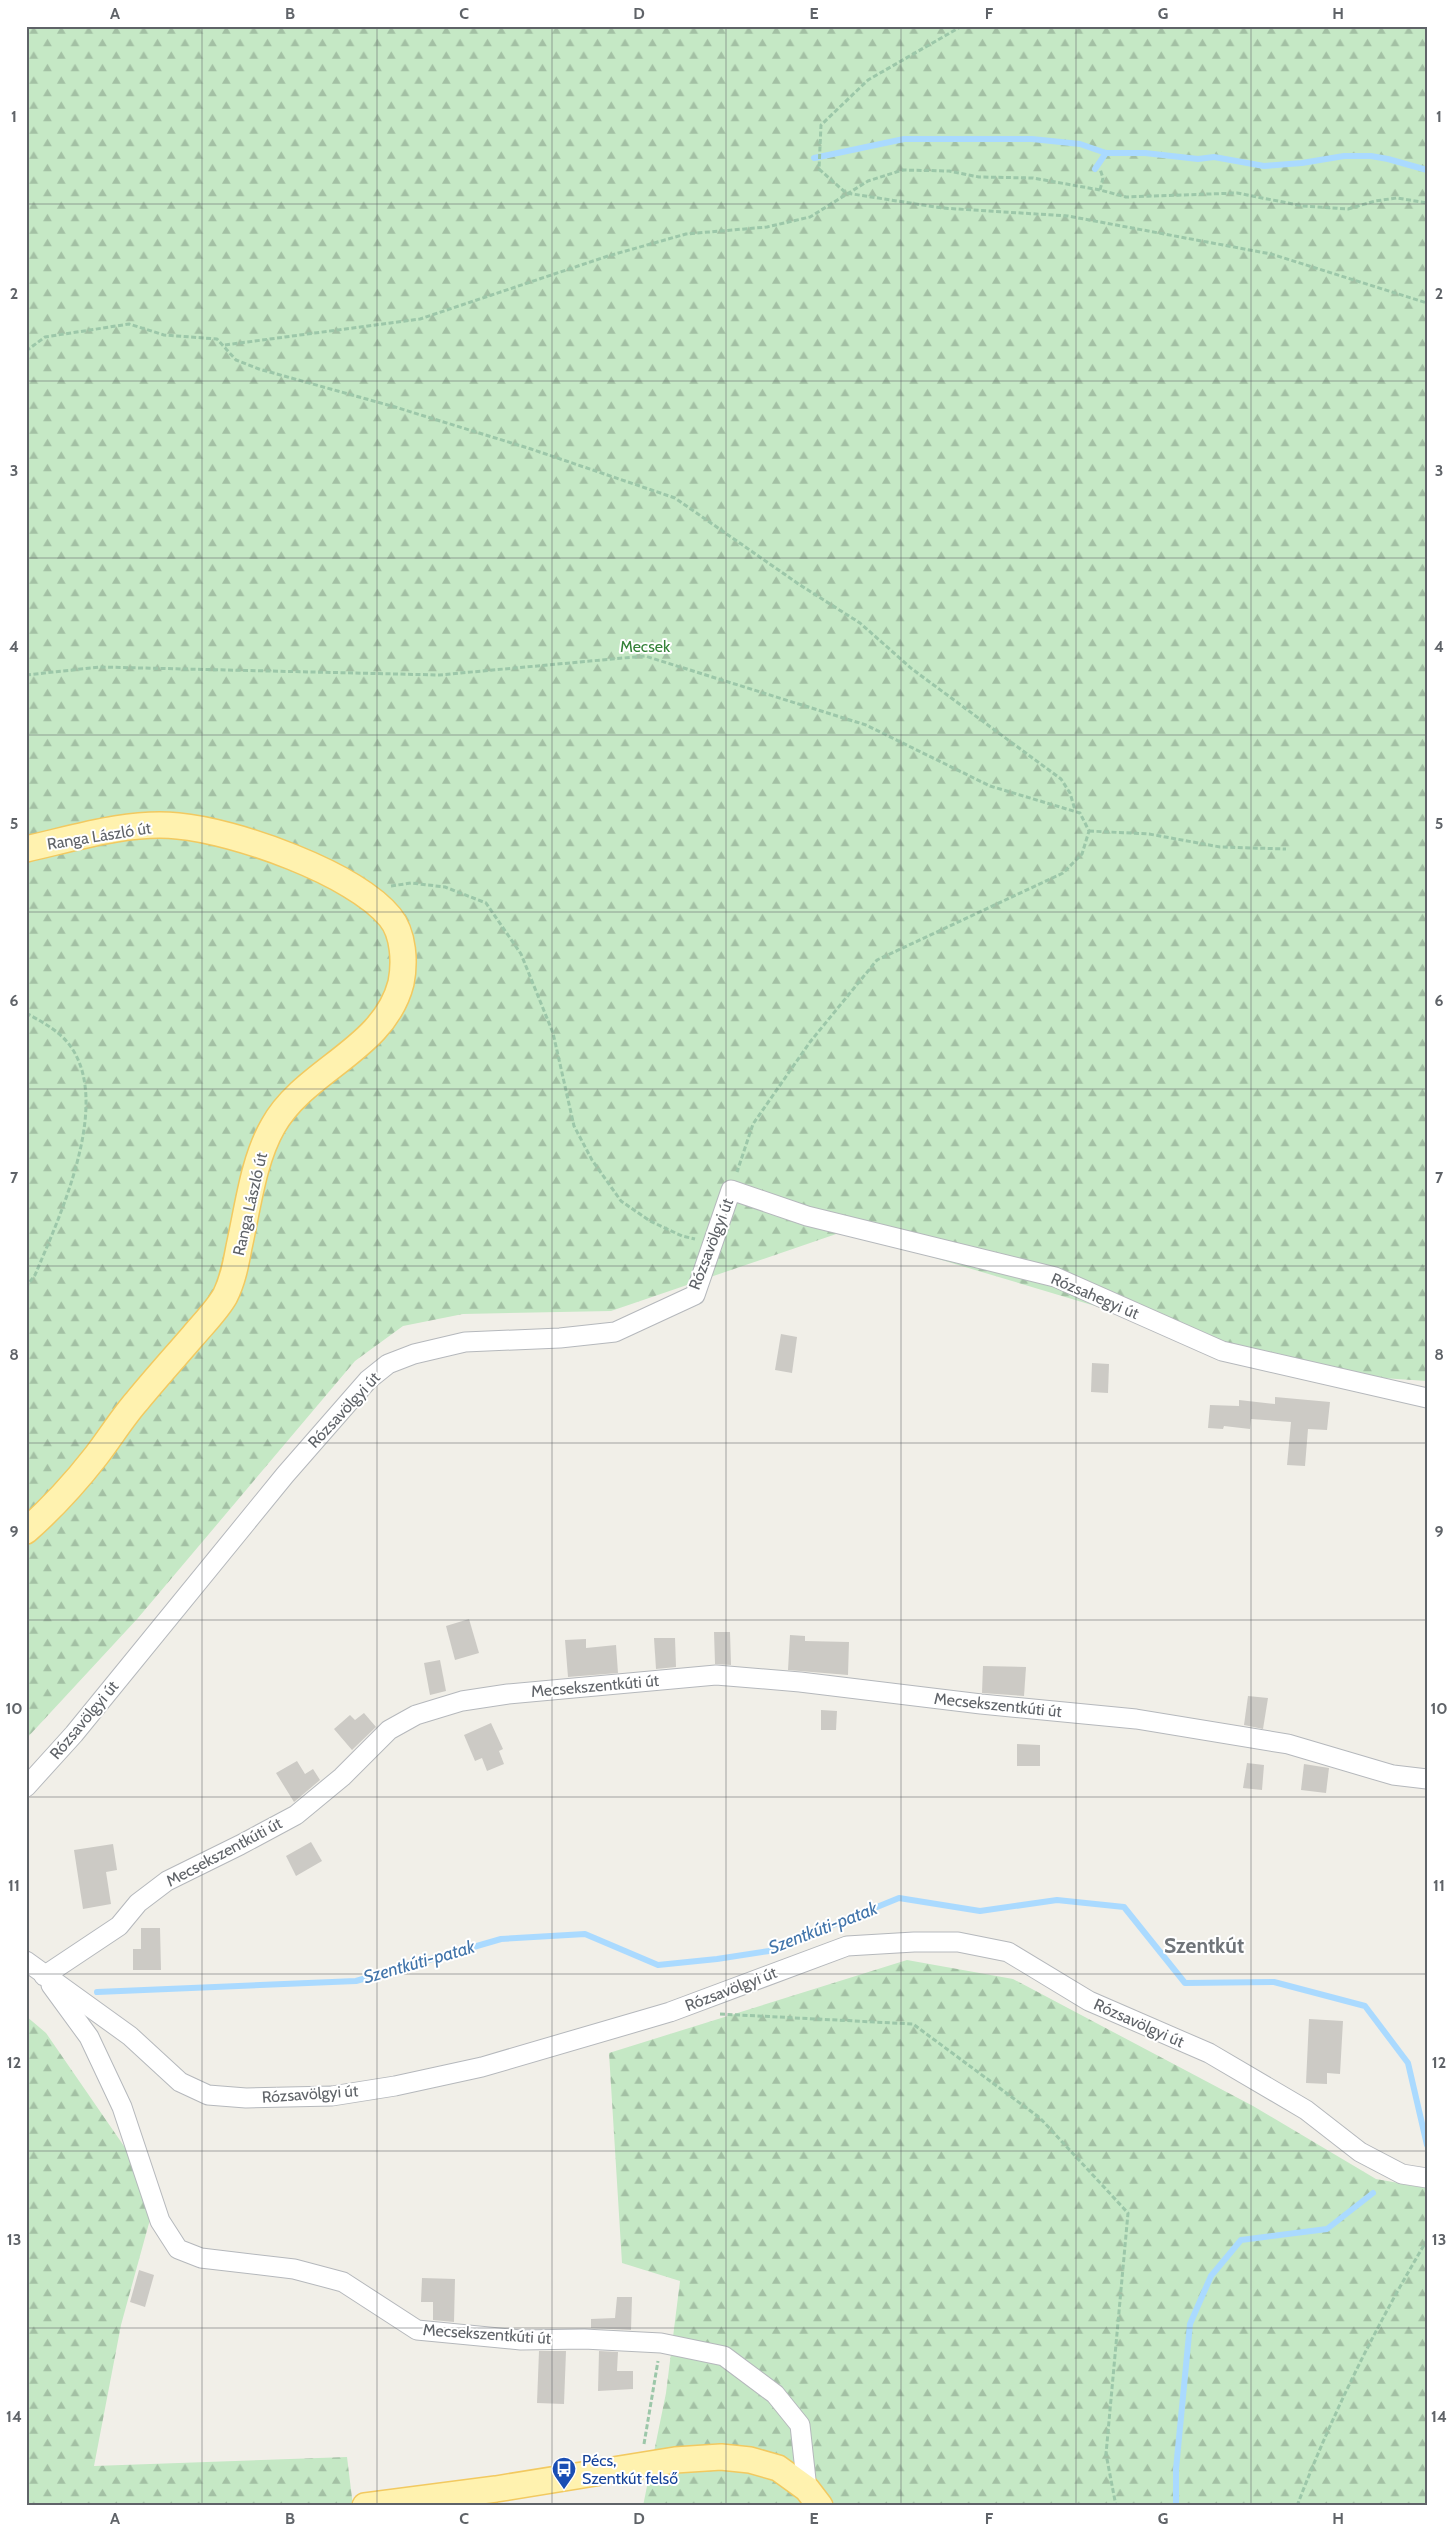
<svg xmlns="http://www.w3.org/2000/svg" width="1453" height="2532" font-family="Cabin,sans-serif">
<defs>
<pattern id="forest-firs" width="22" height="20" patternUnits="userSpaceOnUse" patternTransform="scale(1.25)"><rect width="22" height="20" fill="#c5e8c5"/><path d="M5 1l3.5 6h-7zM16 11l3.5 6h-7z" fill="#a3c0a4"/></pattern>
</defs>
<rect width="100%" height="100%" fill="#f1efe8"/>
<!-- forest -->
<g fill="url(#forest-firs)">
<polygon points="26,26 1427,26 1427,1381 1322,1374 845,1231 611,1311 463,1314 403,1326 355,1361 138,1618 26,1739"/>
<polygon points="907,1960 1013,1979 1253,2106 1376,2179 1427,2188 1427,2506 643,2506 666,2393 680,2281 622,2263 609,2053"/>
<polygon points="26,2016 46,2033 157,2194 121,2325 94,2466 347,2457 353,2506 26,2506"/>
</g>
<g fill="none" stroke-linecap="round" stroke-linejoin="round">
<!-- stream -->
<g stroke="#aadaff" stroke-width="6">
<polyline points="814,158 904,139 1032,139 1080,144 1106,153 1145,153 1198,159 1214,157 1264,166 1302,163 1344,156 1371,156 1388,159 1427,170"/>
<polyline points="1095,169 1106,153"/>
<polyline points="97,1992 356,1981 501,1939 585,1934 658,1965 717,1959 769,1951 899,1898 980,1911 1057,1900 1124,1907 1185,1983 1274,1982 1365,2006 1408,2063 1427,2145"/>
<polyline points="1176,2506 1176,2469 1190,2324 1211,2276 1241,2240 1327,2229 1373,2193"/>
</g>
</g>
<!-- building -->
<g fill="#cccac5">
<polygon points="781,1334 797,1337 792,1373 775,1370"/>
<polygon points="1092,1363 1109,1364 1108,1393 1091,1392"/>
<polygon points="1275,1397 1330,1402 1327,1430 1308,1429 1305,1466 1287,1465 1291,1422 1251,1419 1250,1429 1224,1426 1223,1429 1208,1428 1210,1405 1239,1406 1239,1400 1275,1404"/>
<polygon points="469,1619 479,1653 455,1660 446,1626"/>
<polygon points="714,1632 730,1632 731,1665 715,1664"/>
<polygon points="790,1635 805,1636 805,1641 849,1642 848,1675 788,1670"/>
<polygon points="654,1638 675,1638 676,1667 656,1669"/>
<polygon points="586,1639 586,1648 616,1645 618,1673 568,1677 565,1640"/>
<polygon points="440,1660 446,1691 430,1695 424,1663"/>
<polygon points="983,1666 1026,1667 1024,1696 982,1693"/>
<polygon points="1248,1696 1268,1698 1263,1729 1244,1725"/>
<polygon points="821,1710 837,1711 836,1730 821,1730"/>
<polygon points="364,1713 376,1727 352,1750 334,1729 350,1715 355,1720"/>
<polygon points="491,1723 503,1749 499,1751 504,1764 487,1771 482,1758 475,1761 464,1735"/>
<polygon points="1017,1744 1040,1745 1040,1766 1017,1766"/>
<polygon points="297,1761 305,1774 313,1769 320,1780 294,1802 276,1773"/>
<polygon points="1247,1763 1264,1765 1262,1790 1243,1788"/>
<polygon points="1304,1764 1329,1768 1326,1793 1301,1790"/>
<polygon points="311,1842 322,1861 296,1876 286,1856"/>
<polygon points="113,1844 117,1870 106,1872 111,1904 83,1909 74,1850"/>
<polygon points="141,1928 160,1928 161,1970 133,1970 133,1949 141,1949"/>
<polygon points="1309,2019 1343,2021 1340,2074 1327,2073 1327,2084 1306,2083"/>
<polygon points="139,2270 154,2275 145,2307 130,2302"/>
<polygon points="422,2278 455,2279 454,2322 433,2320 433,2302 421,2302"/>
<polygon points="617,2297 632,2297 631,2330 591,2328 591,2319 615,2318"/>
<polygon points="539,2351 566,2351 564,2404 537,2403"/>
<polygon points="599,2351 618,2352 617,2371 633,2371 633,2389 598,2391"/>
</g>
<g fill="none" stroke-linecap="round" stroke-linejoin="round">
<defs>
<g id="minor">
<polyline points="26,1787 74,1734 285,1475 368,1380 388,1364 414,1354 465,1342 560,1338 615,1332 695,1295 731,1190 807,1216 1055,1277 1222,1351 1427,1398"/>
<polyline points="26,1961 130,2036 180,2082 208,2095 246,2098 332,2096 395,2086 482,2067 670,2012 847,1946 914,1942 958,1942 1008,1952 1089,2001 1209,2053 1306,2110 1360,2152 1402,2174 1427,2178"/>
<polyline points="44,1976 119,1926 138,1903 167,1881 240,1845 296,1815 342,1777 389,1730 416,1715 462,1701 508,1694 716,1675 800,1682 981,1704 1136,1719 1288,1744 1393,1775 1427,1779"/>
<polyline points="51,1985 89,2037 122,2107 160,2221 178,2249 201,2258 294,2269 343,2282 417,2330 521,2340 584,2339 661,2343 724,2356 775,2394 800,2425 807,2489"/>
</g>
<g id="major">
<path d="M26,849C75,838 128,821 178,826C235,831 354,873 390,917C404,934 405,963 401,983C384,1050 305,1069 273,1126C253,1161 248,1207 239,1247C236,1263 233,1280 225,1296C217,1310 204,1323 193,1336C174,1358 155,1379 137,1401C122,1418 110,1438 96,1456C75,1483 52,1508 26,1531"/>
<polyline points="365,2506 496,2489 675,2460 721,2457 750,2460 778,2468 807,2489 820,2506"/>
</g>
</defs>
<!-- minor casing -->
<use href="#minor" stroke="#b5b8bc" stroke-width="21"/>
<!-- major casing -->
<use href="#major" stroke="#f2c960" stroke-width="28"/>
<!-- path -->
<g stroke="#9cc7a9" stroke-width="3" stroke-dasharray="5 2.5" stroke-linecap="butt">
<polyline points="962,26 868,80 821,125 819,169 846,193 942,208 1068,216 1271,254 1427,303"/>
<polyline points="1100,190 1103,178 1100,169"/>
<polyline points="225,345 420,319 608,256 686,234 767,227 810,217 868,181 903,170 949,171 979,177 1033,178 1100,190 1126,197 1237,193 1303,206 1348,209 1375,201 1397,198 1427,203"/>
<polyline points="26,351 45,337 129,324 164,335 217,339 236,360 259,369 395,407 531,449 675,498 800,585 860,623 912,669 1061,779 1070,793 1075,810"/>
<polyline points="26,675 100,667 439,675 645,656 866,725 990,786 1080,813 1089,831 1082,854 1063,873 877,960 810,1042 753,1124 737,1172"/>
<polyline points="1089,831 1149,834 1220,847 1286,849"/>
<polyline points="391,886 411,883 445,887 486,903 521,954 553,1033 574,1126 592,1160 621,1201 650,1221 682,1236 695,1239"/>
<path d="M26,1013C44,1023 62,1032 73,1050C110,1109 59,1218 35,1275L26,1287"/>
<polyline points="720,2014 913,2024 1040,2118 1128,2213 1106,2454 1116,2506"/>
<polyline points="644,2444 658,2361"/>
<path d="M1297,2506C1332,2414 1377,2324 1427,2240"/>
</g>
<!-- minor -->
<use href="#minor" stroke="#fff" stroke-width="19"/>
<!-- major -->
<use href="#major" stroke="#fff2af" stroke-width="25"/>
</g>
<!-- grid -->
<path fill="none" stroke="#5f6368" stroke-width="1" stroke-opacity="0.55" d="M202,26V2506M377,26V2506M552,26V2506M726,26V2506M901,26V2506M1076,26V2506M1251,26V2506M26,204H1427M26,381H1427M26,558H1427M26,735H1427M26,912H1427M26,1089H1427M26,1266H1427M26,1443H1427M26,1620H1427M26,1797H1427M26,1974H1427M26,2151H1427M26,2328H1427"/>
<!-- icons -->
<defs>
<symbol id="bus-pin" viewBox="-11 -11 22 30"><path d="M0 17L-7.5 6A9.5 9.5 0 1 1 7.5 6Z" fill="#1a4fb4" stroke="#fff"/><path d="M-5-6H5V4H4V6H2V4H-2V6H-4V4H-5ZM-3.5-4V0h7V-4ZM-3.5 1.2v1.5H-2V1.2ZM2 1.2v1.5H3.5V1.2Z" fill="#fff"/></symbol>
</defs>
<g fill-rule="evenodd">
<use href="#bus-pin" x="550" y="2455" width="28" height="38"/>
</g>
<g text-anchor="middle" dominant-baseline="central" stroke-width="4" stroke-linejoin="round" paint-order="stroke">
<!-- park labels -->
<g font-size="16" fill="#348238" stroke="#fff">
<text x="645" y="646">Mecsek</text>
</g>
<!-- street labels -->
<g font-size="16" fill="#5f6368" stroke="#fff">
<text transform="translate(99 836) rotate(-9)">Ranga László út</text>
<text transform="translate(250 1204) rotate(-77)">Ranga László út</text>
<text transform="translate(711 1244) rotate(-69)">Rózsavölgyi út</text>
<text transform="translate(1095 1296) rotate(23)">Rózsahegyi út</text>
<text transform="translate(344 1410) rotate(-47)">Rózsavölgyi út</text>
<text transform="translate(595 1686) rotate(-5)">Mecsekszentkúti út</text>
<text transform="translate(998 1705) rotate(6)">Mecsekszentkúti út</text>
<text transform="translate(84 1720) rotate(-50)">Rózsavölgyi út</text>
<text transform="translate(224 1852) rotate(-28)">Mecsekszentkúti út</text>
<text transform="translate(731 1989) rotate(-21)">Rózsavölgyi út</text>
<text transform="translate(1139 2023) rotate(24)">Rózsavölgyi út</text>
<text transform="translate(310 2094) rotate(-4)">Rózsavölgyi út</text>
<text transform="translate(487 2334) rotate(4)">Mecsekszentkúti út</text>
</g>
<!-- transit labels -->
<g font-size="16" fill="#164399" stroke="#fff" text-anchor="start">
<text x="582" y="2460">Pécs,<tspan x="582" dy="18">Szentkút felső</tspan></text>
</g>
<!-- water labels -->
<g font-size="18" font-style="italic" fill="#4174aa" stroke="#fff">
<text transform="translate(823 1928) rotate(-21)">Szentkúti-patak</text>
<text transform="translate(419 1962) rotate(-16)">Szentkúti-patak</text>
</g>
<!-- district labels -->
<g font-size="21" font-weight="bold" fill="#70757a" stroke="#fff">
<text x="1204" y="1945">Szentkút</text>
</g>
</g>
<!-- border -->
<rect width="1453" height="2532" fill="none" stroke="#ffffff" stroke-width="55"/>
<rect x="28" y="28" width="1398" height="2476" fill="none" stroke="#5f6368" stroke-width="2"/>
<g font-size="16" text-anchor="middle" font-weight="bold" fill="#5f6368">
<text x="115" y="19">A</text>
<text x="290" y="19">B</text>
<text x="464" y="19">C</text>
<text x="639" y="19">D</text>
<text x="814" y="19">E</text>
<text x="989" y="19">F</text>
<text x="1163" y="19">G</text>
<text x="1338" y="19">H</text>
<text x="14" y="122">1</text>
<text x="1439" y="122">1</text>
<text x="14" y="299">2</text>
<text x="1439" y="299">2</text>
<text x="14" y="476">3</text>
<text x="1439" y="476">3</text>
<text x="14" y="652">4</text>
<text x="1439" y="652">4</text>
<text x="14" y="829">5</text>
<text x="1439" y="829">5</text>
<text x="14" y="1006">6</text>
<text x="1439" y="1006">6</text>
<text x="14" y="1183">7</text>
<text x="1439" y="1183">7</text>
<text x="14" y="1360">8</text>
<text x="1439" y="1360">8</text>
<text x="14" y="1537">9</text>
<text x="1439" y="1537">9</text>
<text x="14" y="1714">10</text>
<text x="1439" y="1714">10</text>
<text x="14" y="1891">11</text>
<text x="1439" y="1891">11</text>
<text x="14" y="2068">12</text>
<text x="1439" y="2068">12</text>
<text x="14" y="2245">13</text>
<text x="1439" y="2245">13</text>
<text x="14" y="2422">14</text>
<text x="1439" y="2422">14</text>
<text x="115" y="2524">A</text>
<text x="290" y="2524">B</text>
<text x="464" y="2524">C</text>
<text x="639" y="2524">D</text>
<text x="814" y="2524">E</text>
<text x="989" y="2524">F</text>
<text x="1163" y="2524">G</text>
<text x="1338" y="2524">H</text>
</g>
</svg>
